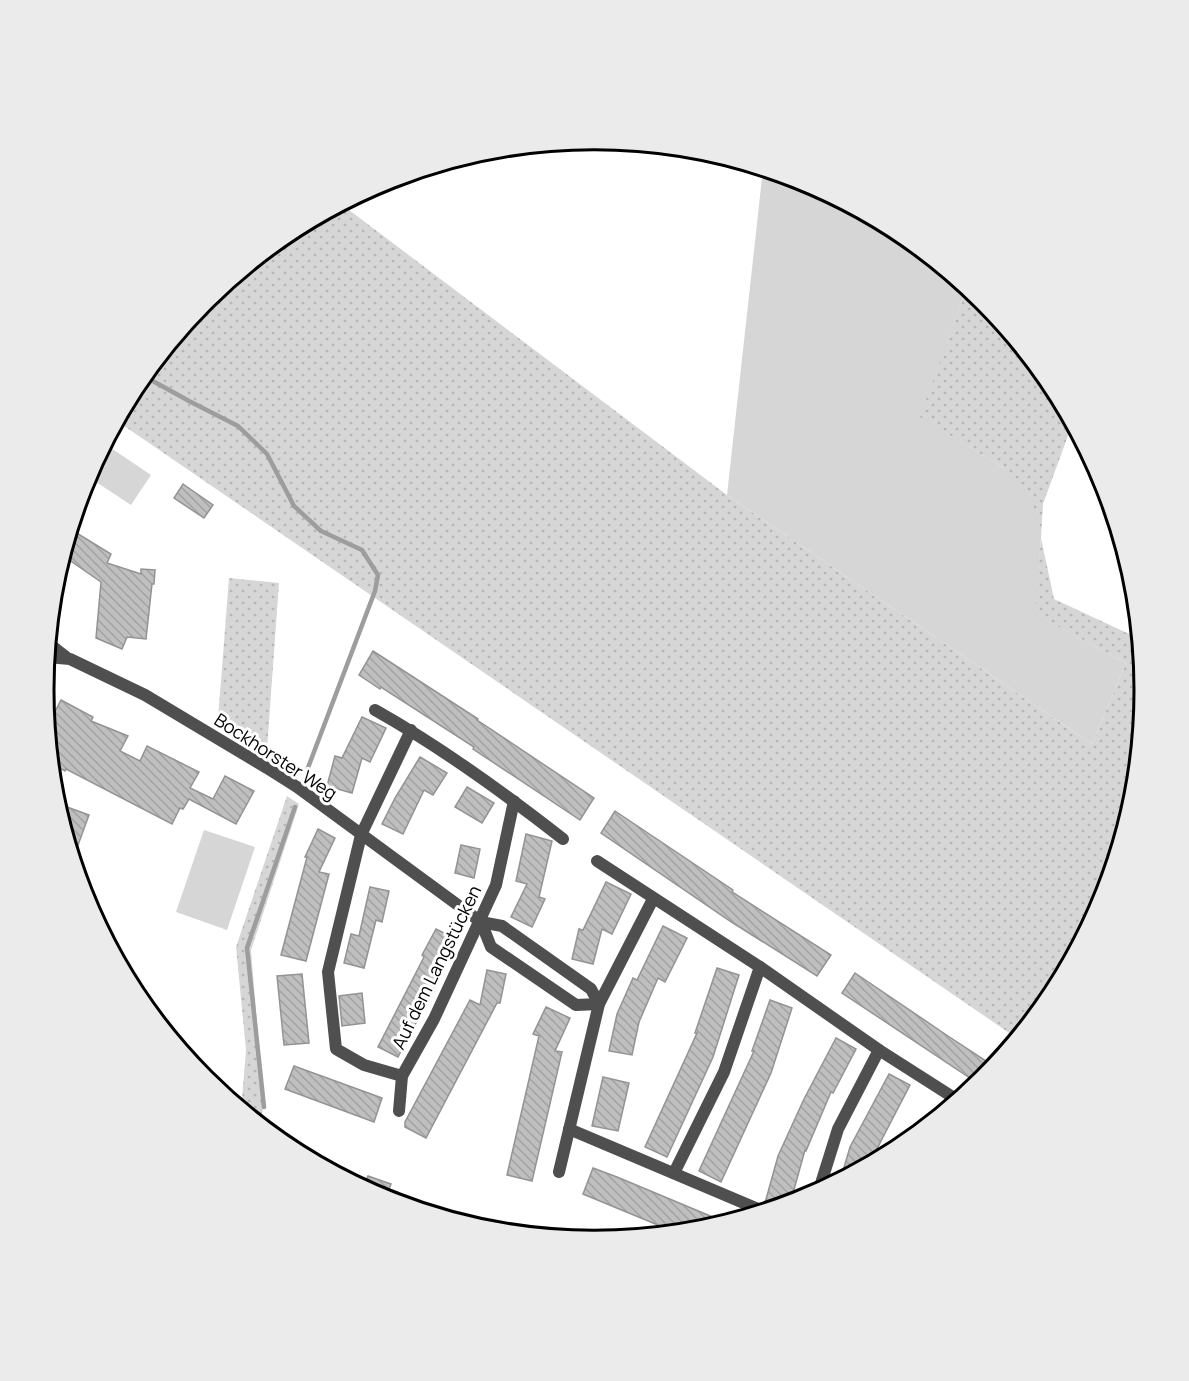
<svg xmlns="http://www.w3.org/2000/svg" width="1189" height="1381" font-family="Manrope,sans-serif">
<defs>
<pattern id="green-dots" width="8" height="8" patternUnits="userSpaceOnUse" patternTransform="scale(1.5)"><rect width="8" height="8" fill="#d6d6d6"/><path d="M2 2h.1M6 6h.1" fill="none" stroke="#b6b6b6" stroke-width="1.8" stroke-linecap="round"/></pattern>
<pattern id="building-back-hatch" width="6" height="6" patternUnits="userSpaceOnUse" patternTransform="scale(1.5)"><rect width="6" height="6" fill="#bfbfbf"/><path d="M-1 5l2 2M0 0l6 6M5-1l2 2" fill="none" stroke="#a2a2a2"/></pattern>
</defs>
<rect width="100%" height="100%" fill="#fff"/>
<!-- green -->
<g fill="url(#green-dots)">
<polygon points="341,204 727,495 1092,744 1126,663 1034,614 1041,538 1004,468 919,417 967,287 984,301 1053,385 1073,422 1043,504 1041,538 1054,599 1140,639 1145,691 1135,798 1103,902 1052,997 1018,1039 117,421 137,384 205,301 289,232"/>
<polygon points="229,578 279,583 267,749 218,719"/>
<polygon points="287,796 299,804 251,950 264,1107 259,1121 277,1127 274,1137 218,1091 242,1099 246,1050 236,947"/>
</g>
<!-- pitch -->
<g fill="#d6d6d6">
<polygon points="763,169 806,182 901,233 967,287 920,417 1004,468 1031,495 1041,538 1035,614 1126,663 1092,744 727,495"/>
<polygon points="105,444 151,475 131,505 87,476"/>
<polygon points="204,830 255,847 227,930 176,912"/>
</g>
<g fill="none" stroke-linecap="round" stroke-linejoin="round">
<!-- stream -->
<g stroke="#9d9d9d" stroke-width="4.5">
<polyline points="145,374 151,380 189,401 238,426 267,454 294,506 321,531 362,550 378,575 375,591 306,773"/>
<polyline points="264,1107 247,948 295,807"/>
</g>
</g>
<!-- building -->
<g fill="url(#building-back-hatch)" stroke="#939393" stroke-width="1.5">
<polygon points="183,484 213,505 204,518 174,498"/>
<polygon points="70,529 111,554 107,563 141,574 141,569 155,570 154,584 152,584 146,639 127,637 122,649 96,638 101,582 62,555"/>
<polygon points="373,651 478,719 477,720 594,798 580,820 473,749 474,747 381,687 380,689 359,675"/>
<polygon points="61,700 93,717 91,721 128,736 120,751 140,761 147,746 199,772 190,788 213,799 225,776 254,791 236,824 189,799 183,809 180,808 172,824 66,769 65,771 51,763 47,727"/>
<polygon points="362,717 386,728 370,762 362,758 352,793 327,786 335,756 342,758"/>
<polygon points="420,757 447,773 433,795 424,790 403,834 382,824 395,798"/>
<polygon points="467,787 494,803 482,823 455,807"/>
<polygon points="56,803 89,815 73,859 56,806"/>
<polygon points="615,811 733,890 732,892 831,955 817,976 730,921 601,833"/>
<polygon points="318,829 335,838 319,872 329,874 306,961 281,955 307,857 305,857"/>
<polygon points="526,834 552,841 539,897 545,899 532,927 511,917 527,884 516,881"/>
<polygon points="461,845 480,849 474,878 455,873"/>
<polygon points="606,882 631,894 612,934 602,929 593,964 572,959 579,929 583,930"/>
<polygon points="370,887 389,891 382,922 376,920 364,968 344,963 351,934 359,936"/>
<polygon points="663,926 687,938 665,982 658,978 639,1022 632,1055 609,1051 617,1014 633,978 637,980"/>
<polygon points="436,929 456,939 433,984 436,985 398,1057 378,1047 424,957 422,955"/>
<polygon points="717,968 739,975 713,1057 667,1157 645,1147 697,1033 695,1033"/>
<polygon points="487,970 506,974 500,1003 497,1003 426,1138 405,1127 405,1122 470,1000 480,1005"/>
<polygon points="855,973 948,1036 995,1067 979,1084 842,993"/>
<polygon points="302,974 309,1043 284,1045 277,976"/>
<polygon points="362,993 365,1023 342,1026 339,996"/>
<polygon points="770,1000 792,1008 771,1073 721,1182 699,1171 754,1051 752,1051"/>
<polygon points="546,1007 570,1018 555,1051 562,1052 532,1181 507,1175 539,1036 533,1034"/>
<polygon points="836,1038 856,1049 833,1093 831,1092 806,1151 805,1150 790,1204 781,1207 765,1203 778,1156 804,1099"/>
<polygon points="294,1066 382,1098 374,1122 285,1089"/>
<polygon points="889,1074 910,1085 868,1166 840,1181 850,1147"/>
<polygon points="603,1077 629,1083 618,1131 592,1126"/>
<polygon points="593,1168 617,1177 727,1223 702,1231 677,1233 583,1194"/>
<polygon points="368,1176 391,1184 389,1189 398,1192 395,1203 383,1199 363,1189"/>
</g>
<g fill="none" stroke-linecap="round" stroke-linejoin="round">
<!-- minor -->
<g stroke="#4f4f4f" stroke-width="12">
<polyline points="48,643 66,657"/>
<polyline points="47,657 70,659 145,695 267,768 297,787 481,922 491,947 576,1005 599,1004 591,989 502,926 481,922"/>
<path d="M375,710C441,747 503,792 563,839"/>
<polyline points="597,861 760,967 879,1050 959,1101"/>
<polyline points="402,1076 364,1065 336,1049 328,972 361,835 411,730"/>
<polyline points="399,1111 402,1076 434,1019 496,885 514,801"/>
<polyline points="569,1129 765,1212"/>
<polyline points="559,1172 599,1004 653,899"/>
<polyline points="674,1173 724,1072 760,967"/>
<polyline points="818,1193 838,1129 879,1050"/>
</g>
</g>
<g text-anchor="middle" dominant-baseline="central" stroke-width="6" stroke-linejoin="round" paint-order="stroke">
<!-- street labels -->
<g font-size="18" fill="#000" stroke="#fff">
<text transform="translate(276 756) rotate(33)">Bockhorster Weg</text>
<text transform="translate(436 967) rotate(-64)">Auf dem Langstücken</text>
</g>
</g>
<!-- crop -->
<path d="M0 0H1189V1381H0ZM54 690a540 540 0 1 1 1080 0a540 540 0 1 1-1080 0Z" fill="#ebebeb" fill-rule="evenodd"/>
<path fill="none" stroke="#000" stroke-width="3" d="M54 690a540 540 0 1 1 1080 0a540 540 0 1 1-1080 0Z"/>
</svg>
